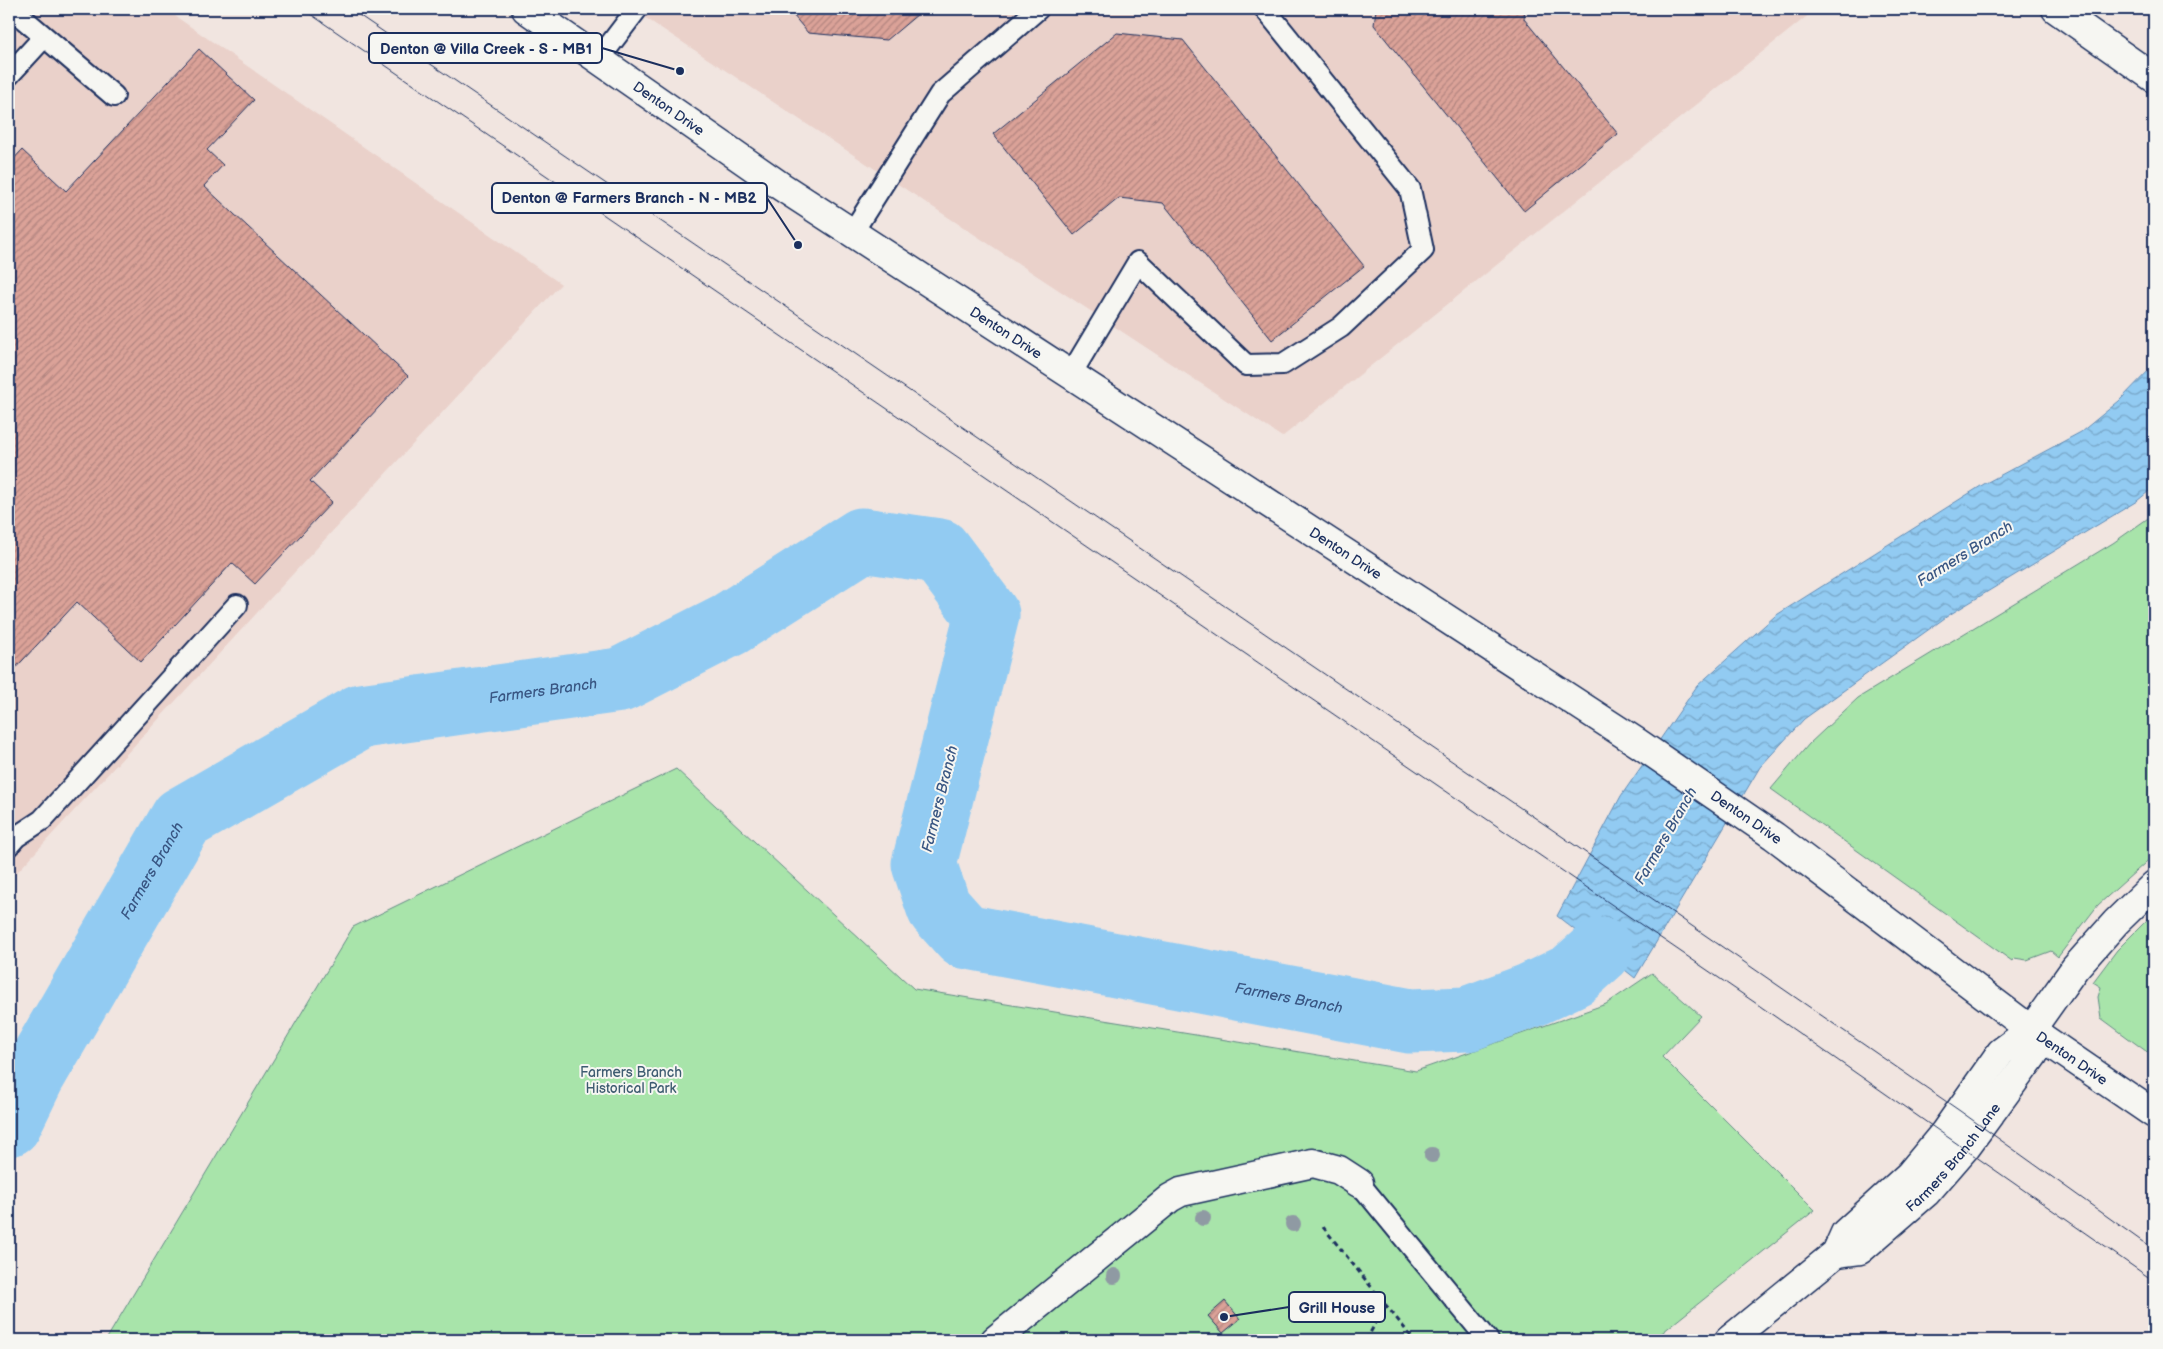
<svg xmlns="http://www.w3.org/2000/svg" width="2163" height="1349" font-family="'Balsamiq Sans',sans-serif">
<defs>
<pattern id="water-waves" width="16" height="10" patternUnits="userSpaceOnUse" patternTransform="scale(1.25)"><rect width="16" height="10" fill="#92cbf2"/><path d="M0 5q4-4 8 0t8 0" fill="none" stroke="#76a5c7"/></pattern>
<pattern id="building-hatch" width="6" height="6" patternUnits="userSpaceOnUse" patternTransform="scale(1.25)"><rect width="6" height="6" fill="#dba298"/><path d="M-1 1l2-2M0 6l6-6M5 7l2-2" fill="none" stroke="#b1847f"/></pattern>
</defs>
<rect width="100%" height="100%" fill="#f1e5e0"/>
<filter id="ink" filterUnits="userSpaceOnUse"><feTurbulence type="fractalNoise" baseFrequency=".02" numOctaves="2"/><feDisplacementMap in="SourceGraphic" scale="10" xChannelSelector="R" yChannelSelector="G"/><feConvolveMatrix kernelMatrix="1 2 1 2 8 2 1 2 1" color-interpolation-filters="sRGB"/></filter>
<g filter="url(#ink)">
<!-- built -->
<g fill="#ead1ca">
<polygon points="9,9 165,9 561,284 9,881"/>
<polygon points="632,9 1816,9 1282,437"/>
</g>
<!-- green -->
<g fill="#a8e4aa" stroke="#628a84">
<polygon points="2154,514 2154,855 2098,905 2058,957 2051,951 2027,960 2014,958 2012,961 1771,789 1809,744 1858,698 2113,543"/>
<polygon points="676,769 914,989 1416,1071 1606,1004 1652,973 1701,1016 1662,1057 1815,1210 1653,1340 106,1340 353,927"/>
<polygon points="2154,913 2154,1057 2101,1018 2098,997 2101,987 2093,982 2117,950"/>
</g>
<!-- water -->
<polygon fill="url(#water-waves)" stroke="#628db7" points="2154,365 2154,487 2137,501 1949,615 1804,719 1760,767 1635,978 1557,916 1621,796 1697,686 1775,616 1984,484 2081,432 2119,401"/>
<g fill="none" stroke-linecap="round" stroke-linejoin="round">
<!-- river -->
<path stroke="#92cbf2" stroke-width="65" id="s1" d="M9,1124L32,1077L182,819L361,716L620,680L730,624L862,540L939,551L987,615L924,864L939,908L964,936L1410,1021L1467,1019L1529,996L1573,975L1601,950"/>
</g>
<!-- building -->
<g fill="url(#building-hatch)" stroke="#1b2f5e">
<polygon points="788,9 924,9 887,40 808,33"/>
<polygon points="1376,9 1525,9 1524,19 1618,134 1524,211 1374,25"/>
<polygon points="1117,33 1183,40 1364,266 1272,340 1163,203 1119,198 1074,235 993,134"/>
<polygon points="199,49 254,100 207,150 223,165 204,186 408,376 310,481 332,502 255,584 232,563 141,662 77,602 9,675 9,164 22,150 66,191"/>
<polygon points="1225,1301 1240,1319 1223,1333 1208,1316"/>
</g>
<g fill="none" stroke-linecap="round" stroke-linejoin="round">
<defs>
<g id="lane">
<polyline points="12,9 114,96"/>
<polyline points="599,59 637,9"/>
<polyline points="9,75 44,37"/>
<polyline points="852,233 940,94 1038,9"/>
<polyline points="1071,374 1138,262 1246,365 1283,364 1341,327 1423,250 1410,189 1265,9"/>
<polyline points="9,845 16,837 42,820 237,605"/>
<polyline points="1359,1183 1488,1340"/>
</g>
<polyline id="street" points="995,1340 1170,1198 1181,1192 1313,1163 1339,1170 1359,1183"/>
<g id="secondary">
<path id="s2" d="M526,9L782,187L1638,743L1774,836L2031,1030L2154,1114"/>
<polyline points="2056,9 2154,78"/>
<path id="s3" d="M1836,1253L1860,1250L1926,1193L1965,1148L2034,1054L2031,1030"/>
<polyline points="1729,1340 1836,1253 1845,1233 1910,1174 1944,1133 2001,1052 2031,1030 2075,968 2116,922 2154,885"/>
</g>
</defs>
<!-- lane casing -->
<use href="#lane" stroke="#1b2f5e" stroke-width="24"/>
<!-- street casing -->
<use href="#street" stroke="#1b2f5e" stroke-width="31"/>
<!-- secondary casing -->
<use href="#secondary" stroke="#1b2f5e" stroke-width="31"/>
<!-- path -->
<g stroke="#1b2f5e" stroke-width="3" stroke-dasharray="5 4" stroke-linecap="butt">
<polyline points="1323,1227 1414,1340"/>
<polyline points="1188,1340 1195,1338"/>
<polyline points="1366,1340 1386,1305"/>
</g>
<!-- lane -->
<use href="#lane" stroke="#f6f6f2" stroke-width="20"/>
<!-- street -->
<use href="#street" stroke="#f6f6f2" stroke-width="28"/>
<!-- secondary -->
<use href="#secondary" stroke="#f6f6f2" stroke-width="28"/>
<!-- tram -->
<g stroke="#1b2f5e" stroke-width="1">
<polyline points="303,9 1757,1004 2154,1281"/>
<polyline points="350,9 1547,826 1960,1111 2154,1250"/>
</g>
</g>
<!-- trees -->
<g fill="#8f9aa3">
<circle cx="1432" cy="1155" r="8"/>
<circle cx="1203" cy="1218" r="8"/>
<circle cx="1293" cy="1224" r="8"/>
<circle cx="1114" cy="1276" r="8"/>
</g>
</g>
<g text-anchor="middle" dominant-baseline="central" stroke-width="4" stroke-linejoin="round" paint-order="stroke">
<!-- street labels -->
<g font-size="14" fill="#1b2f5e" stroke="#f6f6f2">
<text stroke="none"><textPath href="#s2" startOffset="174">Denton Drive</textPath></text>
<text stroke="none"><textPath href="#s2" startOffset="579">Denton Drive</textPath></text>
<text stroke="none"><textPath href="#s2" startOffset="984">Denton Drive</textPath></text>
<text stroke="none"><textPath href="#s2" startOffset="1464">Denton Drive</textPath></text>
<text stroke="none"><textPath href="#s2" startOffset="1869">Denton Drive</textPath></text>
<text stroke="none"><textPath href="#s3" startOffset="156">Farmers Branch Lane</textPath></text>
</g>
<!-- park labels -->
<g font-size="14" fill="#3e5c71" stroke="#f6f6f2">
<text x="631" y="1072">Farmers Branch<tspan x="631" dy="16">Historical Park</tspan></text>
</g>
<!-- water labels -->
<g font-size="15" font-style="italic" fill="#395683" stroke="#f6f6f2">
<text transform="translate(1965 554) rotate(-32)">Farmers Branch</text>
<text stroke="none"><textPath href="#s1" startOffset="741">Farmers Branch</textPath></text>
<text transform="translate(940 799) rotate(-76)">Farmers Branch</text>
<text transform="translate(1666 836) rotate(-60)">Farmers Branch</text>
<text stroke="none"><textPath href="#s1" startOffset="291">Farmers Branch</textPath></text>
<text stroke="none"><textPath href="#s1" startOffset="1928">Farmers Branch</textPath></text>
</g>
</g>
<!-- callouts -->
<path fill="none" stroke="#1b2f5e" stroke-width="2" d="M680 71L602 48M798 245L767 198M1224 1317L1289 1307"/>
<g fill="#1b2f5e" stroke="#f6f6f2" stroke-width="2">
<circle cx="680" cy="71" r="5"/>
<circle cx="798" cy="245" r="5"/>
<circle cx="1224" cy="1317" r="5"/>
</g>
<g fill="#f6f6f2" stroke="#1b2f5e" stroke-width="2">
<rect x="369" y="33" width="233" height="30" rx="5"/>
<rect x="492" y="183" width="275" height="30" rx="5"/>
<rect x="1289" y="1292" width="96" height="30" rx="5"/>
</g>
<g font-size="15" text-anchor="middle" font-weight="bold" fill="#1b2f5e">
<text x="486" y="54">Denton @ Villa Creek - S - MB1</text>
<text x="629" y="203">Denton @ Farmers Branch - N - MB2</text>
<text x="1337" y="1313">Grill House</text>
</g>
<!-- margin -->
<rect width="2163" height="1349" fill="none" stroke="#f6f6f2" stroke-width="30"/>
<rect x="15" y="15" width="2133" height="1319" fill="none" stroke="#1b2f5e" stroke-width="2" filter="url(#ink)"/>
</svg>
